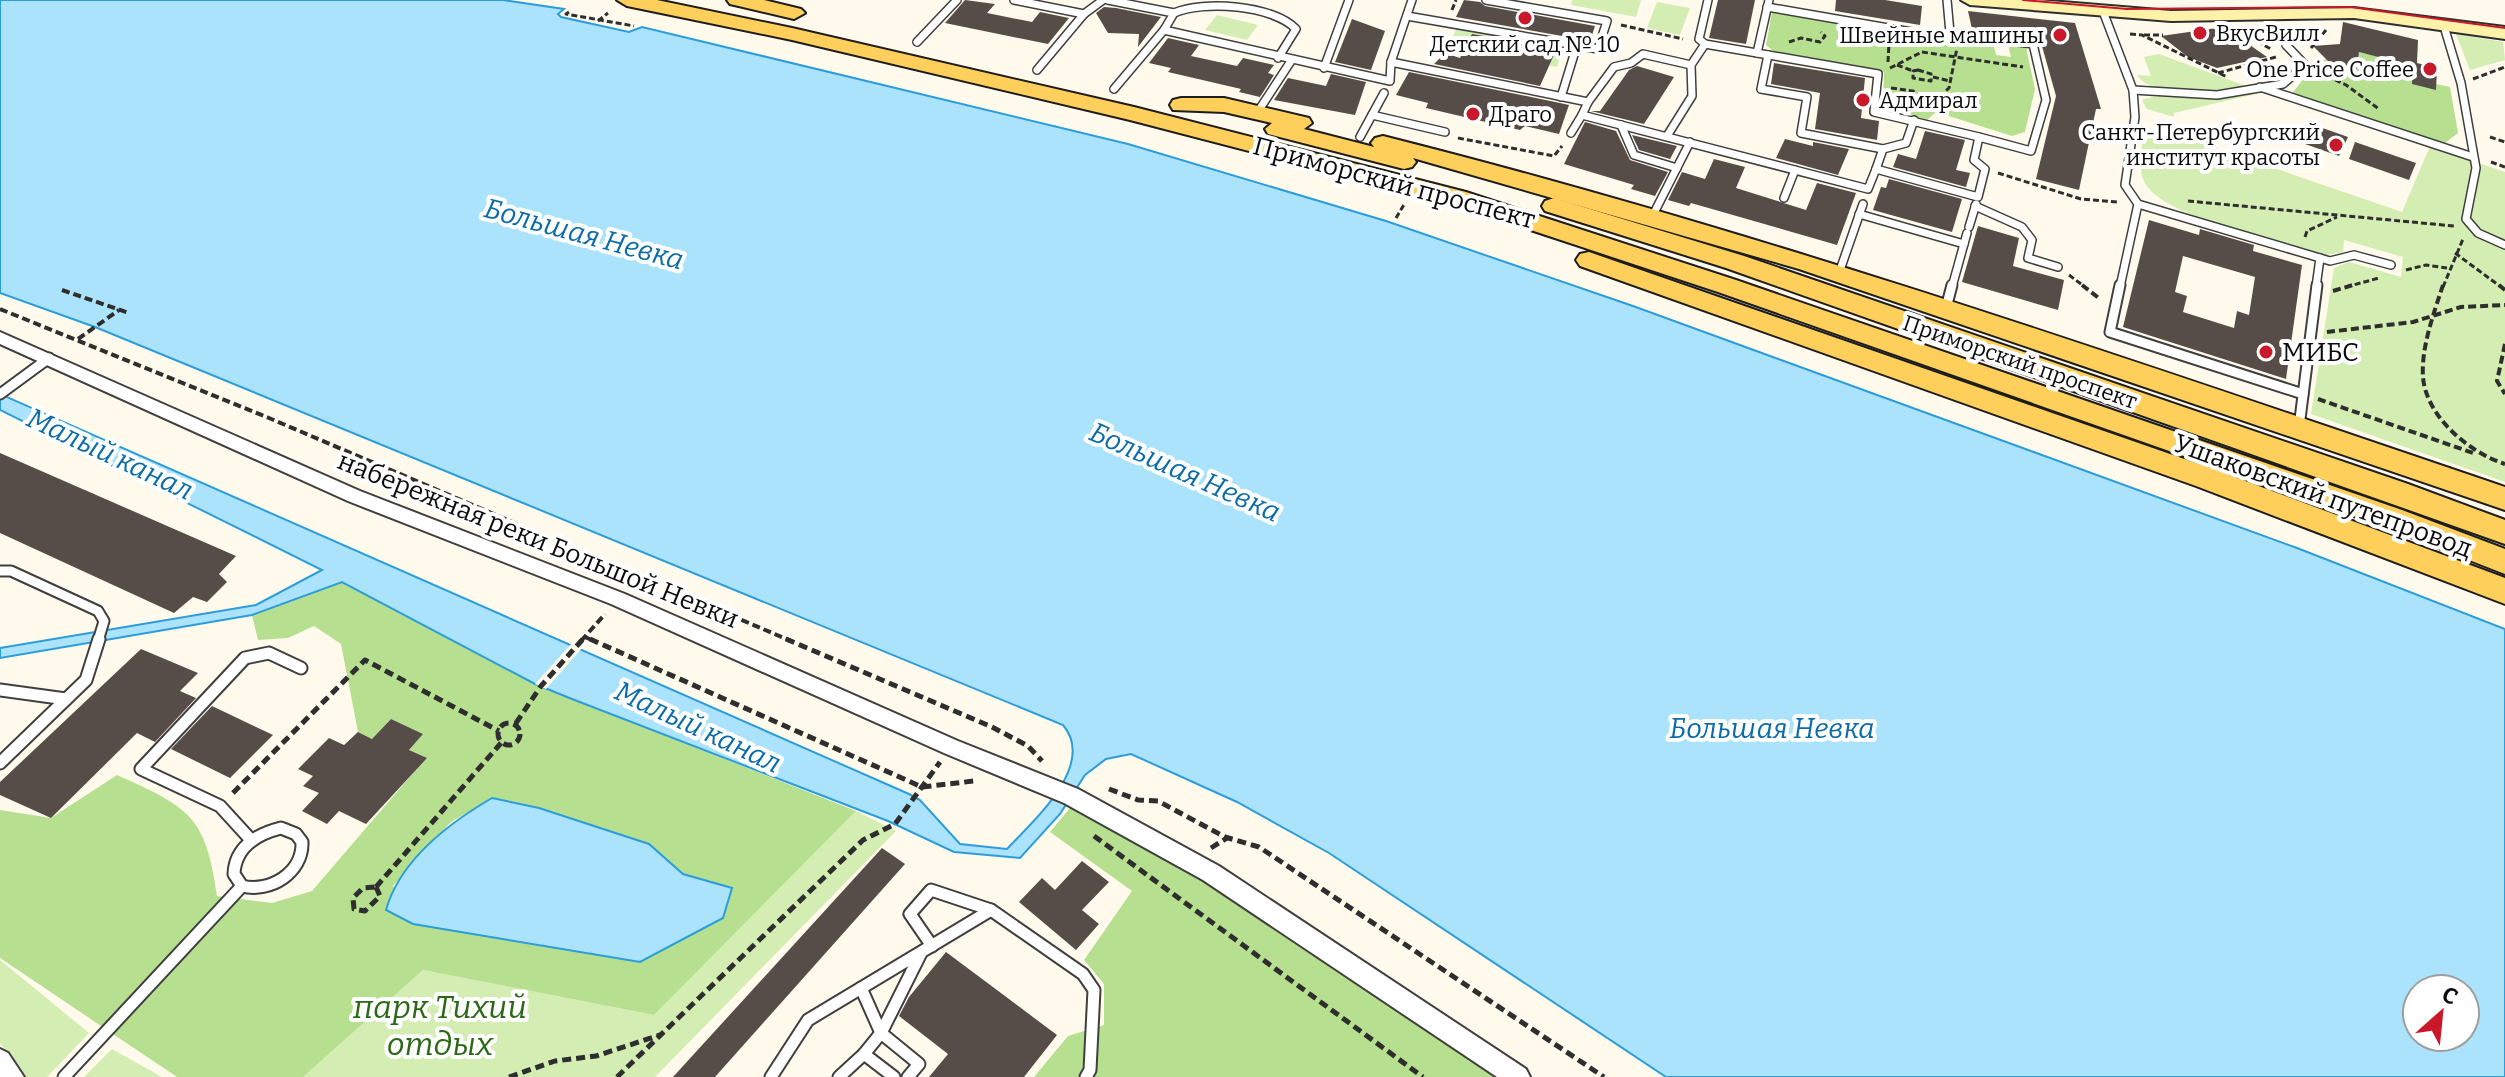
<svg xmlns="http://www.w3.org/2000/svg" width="2505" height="1077" font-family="Bitter,serif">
<rect width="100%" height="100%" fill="#fffaec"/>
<!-- green -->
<g fill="#d3edb2">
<polygon points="1572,0 1641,0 1636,17 1571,5"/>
<polygon points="1657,2 1690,8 1680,35 1647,28"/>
<polygon points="1217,15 1258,25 1247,40 1205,30"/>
<polygon points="1457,27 1564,46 1557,67 1450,44"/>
<polygon points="2456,34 2503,42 2505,60 2470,70"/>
<path d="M2159,54L2246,86C2220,90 2153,100 2137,75L2151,76L2144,57Z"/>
<path d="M2249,92L2256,94L2174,113V117L2147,109L2142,100C2157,92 2223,97 2249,92Z"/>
<path d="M2143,128L2175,134L2402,212L2430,146L2505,172V482L2311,414L2334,268L2349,262L2401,277L2403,257L2344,240L2343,252L2326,255C2287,244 2162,217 2145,183C2137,169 2143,143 2143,128Z"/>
<polygon points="856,811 896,831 655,1077 303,1077 423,970 654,1015"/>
<polygon points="0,960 89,1033 47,1077 26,1077 0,1043"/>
<polygon points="112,1049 162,1077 84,1077"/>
</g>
<!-- forest -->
<g fill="#b7df90" fill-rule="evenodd">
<polygon points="1781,11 1925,36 1993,43 1996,55 2011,57 2008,45 2026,47 2035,89 2025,132 2012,136 1936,112 1927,120 1883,106 1884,72 1776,53 1766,45 1772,12"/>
<polygon points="2359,52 2401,62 2400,76 2450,87 2458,133 2445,143 2291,95 2314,65 2326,59 2357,69"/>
<path d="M342,582L535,684L856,811L654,1015L423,970L303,1077H177L0,958V810L51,818L117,775C189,807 206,816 217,896L272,903L312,891L426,758L409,750L423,734L391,719L372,739L358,732L341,644L314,626L288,638L258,640L252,615ZM492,798L539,808L649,844L683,874L731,888L640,962L413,924L393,886L451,822Z"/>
<polygon points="1074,803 1232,899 1499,1077 1034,1077 1068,1036 1104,1025 1104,984 1084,960 1132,891 1050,832"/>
</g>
<!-- water -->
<g fill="#abe2fc" stroke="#2c9dd9" stroke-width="2" fill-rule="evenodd">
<path d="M0,0H503L564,9L558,14L561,17L629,32L642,27L1128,144L1386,221L1633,306L2297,548L2505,629V1077H1666L1329,853L1237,802L1131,754L1106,759L1085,775L1060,814L1020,858L954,852L888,821L572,699L535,684L342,582L252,615L0,658V648L256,605L322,570L0,410V394L909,794L920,800L960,844L1007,849C1033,821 1097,765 1063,725L95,327L0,293ZM2417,989H2465V1037H2417Z"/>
<path d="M492,798L539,808L649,844L683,874L732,888L723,918L640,962L413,924L386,910C400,860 449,823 492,798Z"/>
</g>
<!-- pier -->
<polygon fill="#fffaec" points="572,643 582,648 546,689 535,684"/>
<!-- building -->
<g fill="#564d48" fill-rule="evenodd">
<polygon points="965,0 995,4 987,13 1032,22 1040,12 1069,18 1048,44 945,23"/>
<polygon points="1464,0 1480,2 1485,6 1595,26 1590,41 1456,17"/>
<polygon points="1718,0 1755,0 1746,44 1709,38"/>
<polygon points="1836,0 1885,0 1922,6 1920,25 1835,11"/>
<polygon points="1104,7 1116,8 1161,17 1138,47 1139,34 1108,33 1096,13"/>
<polygon points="1968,11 2075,23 2101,109 2096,109 2079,190 2036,179 2056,96 2040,39 1972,29"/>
<polygon points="1352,19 1385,31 1371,70 1335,62"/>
<polygon points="2343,22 2418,40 2417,63 2437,68 2436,90 2412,84 2413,66 2359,52 2357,69 2329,62 2313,46 2340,44"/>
<polygon points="2224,27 2267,57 2217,68 2188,57 2161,36"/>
<polygon points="1472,34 1557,48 1540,86 1434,64 1445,53 1460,58"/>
<polygon points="1168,38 1199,45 1191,56 1237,66 1243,58 1274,65 1268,73 1274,75 1260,97 1239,92 1241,89 1168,72 1171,68 1149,63"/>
<polygon points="1774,63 1865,78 1861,118 1879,121 1877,140 1815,129 1820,93 1771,84"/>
<polygon points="1637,66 1674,77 1644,124 1591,111 1600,111 1629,70"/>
<polygon points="1409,72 1560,103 1569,105 1559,134 1525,126 1520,130 1426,108 1428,103 1396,95"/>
<polygon points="1331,74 1366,82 1355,115 1274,100 1288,78 1326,86"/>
<polygon points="1585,122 1616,131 1630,160 1668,172 1655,196 1631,189 1634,185 1564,164"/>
<polygon points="2314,125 2348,137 2339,156 2305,144"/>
<polygon points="1925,131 1965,140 1956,170 1970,173 1966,187 1893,167 1898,154 1916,159"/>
<polygon points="1632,135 1677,146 1670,159 1639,150"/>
<polygon points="1785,139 1813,146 1813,142 1849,149 1838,175 1776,158"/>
<polygon points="2355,142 2416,163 2409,180 2349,159"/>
<polygon points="1714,159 1745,167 1736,188 1806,210 1817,183 1856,193 1837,245 1691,203 1689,206 1668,200 1682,172 1705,179"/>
<polygon points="1889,179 1962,199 1952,232 1873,210 1881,187 1886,188"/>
<path d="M2149,220L2199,235L2200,229L2254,245L2253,251L2302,265L2286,379L2123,327ZM2183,256L2255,277L2249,315L2237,311L2234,328L2183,312L2187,296L2175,292Z"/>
<polygon points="1978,226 2019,238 2013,266 2064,280 2058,310 1962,282"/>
<polygon points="0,453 236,556 219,574 227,582 207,602 193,597 174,613 0,533"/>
<polygon points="141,649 198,673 180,691 196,698 155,742 137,733 51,818 0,795 0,782"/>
<polygon points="212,706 273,735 230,778 171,749"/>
<polygon points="391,719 423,734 409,750 427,758 366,824 339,811 327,824 302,811 319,793 303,786 313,776 298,769 329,738 344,745 358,732 372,739"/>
<polygon points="882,848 905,864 715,1077 673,1077"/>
<polygon points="1082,861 1109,882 1082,910 1099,924 1076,950 1019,902 1042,878 1055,890"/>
<polygon points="946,952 1057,1035 1024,1077 929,1077 948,1054 899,1016 909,997"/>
</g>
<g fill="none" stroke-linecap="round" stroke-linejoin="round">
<defs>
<g id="service-far2">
<polyline points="1014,0 1084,14 1103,0"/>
<polyline points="1108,0 1174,13 1164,30 1390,81 1391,62 1588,102 1582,115 1868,189 1876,169 1978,197 1985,169 1974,160 1979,137 2031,151 2046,100 2033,44 1950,33 1923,34 1767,7"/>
<polyline points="1708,0 1699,39 1705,44 1878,74 1874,112 1979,137"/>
<polyline points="1947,0 1950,33"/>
<path d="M1174,13C1203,0 1273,5 1296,29L1278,58"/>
<polyline points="2104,14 2133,90 2135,117 2125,185 2138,204 2320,258 2316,287"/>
<polyline points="1407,16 1598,49 1607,21 1486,0"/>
<polyline points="2443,23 2461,83 2476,168 2466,219 2478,233 2505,245"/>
<polyline points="917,42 957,0"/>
<polyline points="1757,53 1769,0"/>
<polyline points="1768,55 1761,89 1807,97 1801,133 1883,149"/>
<polyline points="1391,62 1412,0"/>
<polyline points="1324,68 1349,0"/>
<polyline points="1037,70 1084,14"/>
<polyline points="2260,87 2473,157"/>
<polyline points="1114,89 1164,30"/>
<polyline points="2133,90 2217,95 2283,84 2305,65 2286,45"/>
<polyline points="1561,97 1577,45"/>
<polyline points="1588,102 1614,67 1631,63 1643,54 1691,65"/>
<polyline points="1257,113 1291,61"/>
<polyline points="1372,115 1445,132"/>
<polyline points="1621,125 1634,155 1677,168"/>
<polyline points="1571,133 1582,115"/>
<polyline points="1667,136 1692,96 1691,65 1705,44"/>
<polyline points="1360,137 1384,93"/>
<polyline points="1876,169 1883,149 1906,143 1914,120"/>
<polyline points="1784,198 1795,170"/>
<polyline points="1975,206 2022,227 2032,240 2028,258 2058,267"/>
<polyline points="1859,214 1964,244"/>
<polyline points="1653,215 1690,142"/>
<polyline points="1969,227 1976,204"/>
<polyline points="2320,258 2330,261 2354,255 2391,265"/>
<polyline points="1839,273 1863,204"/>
<polyline points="1952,287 1967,233"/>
<polyline points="2120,287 2138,204"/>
</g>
<g id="service-far1">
<polyline points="2120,285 2110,332 2303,394"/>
<polyline points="1946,308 1952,285"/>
<polyline points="0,394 49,358"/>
<polyline points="2299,427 2317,285"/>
<polyline points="0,571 11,571 98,611 104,621 98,641"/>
</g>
<g id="service">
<polyline points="0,690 66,699"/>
<polyline points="0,763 86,680 99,639"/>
<path d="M281,828L296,834L302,842C303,873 270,893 242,886L234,874C235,847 257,834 281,828Z"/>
<polyline points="251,840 220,806 141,769 245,658 269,653 301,668"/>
<polyline points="932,946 910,914 931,890 991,910 1083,974 1094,990 1090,1070 1086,1077"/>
<polyline points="861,988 881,1033 919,1064 908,1077"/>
<polyline points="864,1054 881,1033 921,953"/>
<polyline points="64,1077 242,886"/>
<polyline points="771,1077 808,1020 991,910"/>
<polyline points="839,1077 864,1054 894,1077"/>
</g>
<g id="minor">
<polygon points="0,332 360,491 625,594 958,741 1078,789 1219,866 1526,1069 1530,1077 1497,1077 1203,880 1064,803 944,753 611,604 348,501 0,344"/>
<polygon points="0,1049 8,1053 24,1077 0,1077"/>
</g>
<polygon id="secondary" points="1961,0 2038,0 2171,11 2354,8 2505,27 2505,39 2354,18 2171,21 1970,5"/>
<g id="primary">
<polygon points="617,0 657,0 792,28 1134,107 1466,192 1736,280 2402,510 2505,549 2505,574 2382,526 1718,292 1449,203 1130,120 792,40 627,6"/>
<polygon points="727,0 764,0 801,9 805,13 794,19 730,4"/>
<path d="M1181,98H1224L1309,118L1312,123L1304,129L1374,147L1371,143L1375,138L1383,136C1764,232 2134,361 2505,487V510L1799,269L1413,158L1416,162L1412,167L1404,169L1268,134L1265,129L1272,123L1224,112L1173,110L1170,105L1173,100Z"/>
<polygon points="1554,198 1744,256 2408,484 2505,520 2505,544 1726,268 1545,211 1542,206 1545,201"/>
<polygon points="1589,252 2216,470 2505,578 2505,604 2196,486 1580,266 1576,260 1580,254"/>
</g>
</defs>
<!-- service-far2 casing -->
<use href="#service-far2" stroke="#3f3f3f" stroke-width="10"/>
<!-- service-far1 casing -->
<use href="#service-far1" stroke="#3f3f3f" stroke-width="13"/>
<!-- service casing -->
<use href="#service" stroke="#3f3f3f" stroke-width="15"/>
<!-- minor casing -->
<use href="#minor" stroke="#3f3f3f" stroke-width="4"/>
<!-- secondary casing -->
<use href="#secondary" stroke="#2e2e2e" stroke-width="4"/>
<!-- primary casing -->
<use href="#primary" stroke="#1d1d1d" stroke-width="4"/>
<!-- path-far2 -->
<g stroke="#2e2e2e" stroke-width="3" stroke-dasharray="6 3" stroke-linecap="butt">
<polyline points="1452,10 1456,0"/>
<polyline points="569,12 566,14 634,26"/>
<polyline points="598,21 608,13"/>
<polyline points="1621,25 1683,39"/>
<polyline points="2241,33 2271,49"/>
<polyline points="2130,34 2142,35 2227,77"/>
<polyline points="2144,35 2163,35"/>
<polyline points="1789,42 1801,38 1820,42 1825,36 1821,32"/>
<polyline points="2311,48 2326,30"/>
<polyline points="1922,52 2023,67"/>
<polyline points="1888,62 1889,43"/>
<polyline points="1897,65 1913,71"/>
<polyline points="1890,68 1922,52"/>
<polygon points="1918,70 1931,74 1931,81 1913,78 1913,71"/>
<polyline points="2319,72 2346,85 2379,109"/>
<polyline points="2218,73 2276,57"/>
<polyline points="1933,77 1950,81"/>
<polyline points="2473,79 2505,67"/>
<polyline points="1891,88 1913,91 1942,112"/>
<polyline points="1933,103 1949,88 1957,48"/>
<polyline points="2490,137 2505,142"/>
<polyline points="1458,138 1554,156 1562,146"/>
<polyline points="2491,162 2505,167"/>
<polyline points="1998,173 2081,199 2118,202"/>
<polyline points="2188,201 2454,226"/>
<polyline points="1396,218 1405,203"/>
<polyline points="2305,237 2307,231 2337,217"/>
<polyline points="2455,253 2501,287"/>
<polyline points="2406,270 2426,265 2447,268"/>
<polyline points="2069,275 2085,287"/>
<polyline points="2346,287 2379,278"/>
<polyline points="2443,287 2463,239"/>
</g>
<!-- path-far1 -->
<g stroke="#2e2e2e" stroke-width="4" stroke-dasharray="8 4" stroke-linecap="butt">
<polyline points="2082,285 2100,299"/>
<path d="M2443,285C2434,313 2421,347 2423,377C2426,417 2470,453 2505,464"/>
<polyline points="2499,285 2505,290"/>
<polyline points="62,290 129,313"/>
<polyline points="2333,291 2353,285"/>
<polyline points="0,309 269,418 791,641"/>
<polyline points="2327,332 2413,322 2461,307 2505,305"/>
<polyline points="78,339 119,310"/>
<polyline points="2505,344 2497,381 2505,394"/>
<polyline points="2318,399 2476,454"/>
<polyline points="585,637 594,641"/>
<polyline points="581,641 605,614"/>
</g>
<!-- path -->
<g stroke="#2e2e2e" stroke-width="5" stroke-dasharray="9 5" stroke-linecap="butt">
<polyline points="590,639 922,787 974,781"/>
<polyline points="786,639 992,727 1028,746 1042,761"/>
<circle cx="509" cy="734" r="11"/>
<polyline points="516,723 541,686 583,639"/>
<polyline points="1109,789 1138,800 1158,801 1225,837 1259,847 1604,1077"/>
<polyline points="233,793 365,660 499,731"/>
<polyline points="1094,836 1423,1077"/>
<polyline points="1211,848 1227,838"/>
<polyline points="376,887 501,743"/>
<polygon points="376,887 380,896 365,911 354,909 353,898 363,888"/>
<polyline points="509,1077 555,1061 596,1056 660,1035"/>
<polyline points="617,1077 863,840 895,824 940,762"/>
</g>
<!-- service-far2 -->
<use href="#service-far2" stroke="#fff" stroke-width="7"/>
<!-- service-far1 -->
<use href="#service-far1" stroke="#fff" stroke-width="9"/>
<!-- service -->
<use href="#service" stroke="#fff" stroke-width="11"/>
<!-- minor -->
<use href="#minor" fill="#fff" fill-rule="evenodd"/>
<!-- secondary -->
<use href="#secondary" fill="#fff1a7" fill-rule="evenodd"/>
<!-- primary -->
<use href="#primary" fill="#ffcf5c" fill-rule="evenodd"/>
<!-- tram -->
<polyline stroke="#c8182a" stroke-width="2" points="2023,0 2127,9 2350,7 2505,28"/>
</g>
<!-- markers -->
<g fill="#c8182a" stroke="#fff" stroke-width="3">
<circle cx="1525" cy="18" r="8"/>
<circle cx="2200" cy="33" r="8"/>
<circle cx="2060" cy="35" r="8"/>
<circle cx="2430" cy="69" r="8"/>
<circle cx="1863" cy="100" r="8"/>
<circle cx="1473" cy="114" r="8"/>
<circle cx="2336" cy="145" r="8"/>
<circle cx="2266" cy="352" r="8"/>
</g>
<g text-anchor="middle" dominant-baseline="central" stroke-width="8" stroke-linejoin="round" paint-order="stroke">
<!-- far-poi labels -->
<g font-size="22" fill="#0c0c0c" stroke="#fff" text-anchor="start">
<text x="2216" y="33">ВкусВилл</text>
<text x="2044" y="35" text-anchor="end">Швейные машины</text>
<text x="1525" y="44" text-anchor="middle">Детский сад № 10</text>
<text x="2414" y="69" text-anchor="end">One Price Coffee</text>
<text x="1879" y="100">Адмирал</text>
<text x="1489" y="114">Драго</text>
<text x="2320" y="132" text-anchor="end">Санкт-Петербургский<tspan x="2320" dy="25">институт красоты</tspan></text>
</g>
<!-- far-street labels -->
<g font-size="22" fill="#0c0c0c" stroke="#fff">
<text transform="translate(2020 362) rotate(19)">Приморский проспект</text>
</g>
<!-- street labels -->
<g font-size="26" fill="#0c0c0c" stroke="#fff">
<text transform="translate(1394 183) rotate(15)">Приморский проспект</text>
<text transform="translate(2323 496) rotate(20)">Ушаковский путепровод</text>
<text transform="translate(538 540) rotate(22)">набережная реки Большой Невки</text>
</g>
<!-- poi labels -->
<g font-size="26" fill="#0c0c0c" stroke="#fff" text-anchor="start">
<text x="2282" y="352">МИБС</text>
</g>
<!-- water labels -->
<g font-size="28" font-style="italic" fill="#0b6ca9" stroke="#fff">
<text transform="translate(584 234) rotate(15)">Большая Невка</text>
<text transform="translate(110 454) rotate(25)">Малый канал</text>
<text transform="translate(1185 472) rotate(24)">Большая Невка</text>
<text transform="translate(698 727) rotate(25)">Малый канал</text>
<text x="1772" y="728">Большая Невка</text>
</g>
<!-- near-park labels -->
<g font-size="32" font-style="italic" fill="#2c6917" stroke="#fff">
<text x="440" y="1007">парк Тихий<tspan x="440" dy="37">отдых</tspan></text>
</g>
</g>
<!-- north arrow -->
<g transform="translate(2441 1013) rotate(27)"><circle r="38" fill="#ffffff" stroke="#9e9e9e" stroke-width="2"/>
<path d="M0-6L14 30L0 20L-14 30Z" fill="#c8182a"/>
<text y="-12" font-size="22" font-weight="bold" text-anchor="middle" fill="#0c0c0c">С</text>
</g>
</svg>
